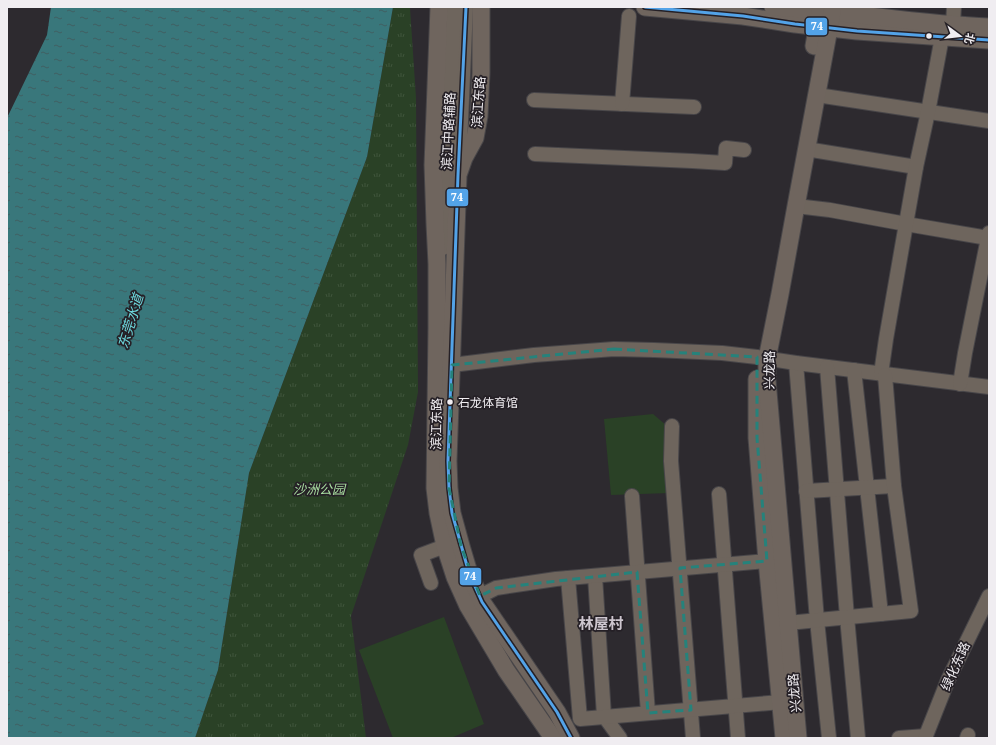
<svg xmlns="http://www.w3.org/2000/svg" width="996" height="745" font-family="'Noto Serif','Noto Sans SC',serif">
<defs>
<pattern id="grass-tufts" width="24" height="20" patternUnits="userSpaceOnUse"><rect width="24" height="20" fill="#2a4126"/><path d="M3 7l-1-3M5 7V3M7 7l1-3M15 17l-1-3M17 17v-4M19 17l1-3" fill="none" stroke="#3f543b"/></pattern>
<pattern id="water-ripples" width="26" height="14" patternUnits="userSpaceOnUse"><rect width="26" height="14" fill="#39777b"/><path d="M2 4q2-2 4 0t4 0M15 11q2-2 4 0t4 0" fill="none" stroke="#405f62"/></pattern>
</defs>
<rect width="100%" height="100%" fill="#2d2a2f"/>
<!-- grass -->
<polygon fill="url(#grass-tufts)" points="393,7 405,7 410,8 416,98 418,392 408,445 351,616 366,738 195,738 218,670 249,473 367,157"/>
<!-- pitch -->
<g fill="#2a4126">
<polygon points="653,414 667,426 670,493 611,495 604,419"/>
<polygon points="444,617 484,724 451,738 393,738 359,650"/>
</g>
<!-- water -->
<polygon fill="url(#water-ripples)" points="51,7 393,7 367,157 249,473 218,670 195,738 7,738 7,118 47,35"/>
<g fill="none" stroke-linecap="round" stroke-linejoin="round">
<defs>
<g id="minor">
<polyline points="953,24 954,7"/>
<polyline points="817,95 989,121"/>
<polyline points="534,100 694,107"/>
<polyline points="622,104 629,16"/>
<polyline points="806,149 916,167"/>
<polyline points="535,154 692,161 725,163 726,148 744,150"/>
<polyline points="459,167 466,7"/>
<polyline points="796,206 830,210 906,224 988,238"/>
<polyline points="443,248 454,7"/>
<polyline points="796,363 817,620 829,738"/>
<polyline points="452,365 534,355 614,349 654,350 722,353 757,357 796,363 989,387"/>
<polyline points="827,367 847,617 858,738"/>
<polyline points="854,370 881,614"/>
<polyline points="881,374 886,339 906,224 916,167 928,112 942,37"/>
<polyline points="960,384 965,353 989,233"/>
<polyline points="672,426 671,461 693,738"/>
<polyline points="806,491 894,486"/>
<polyline points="719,494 738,738"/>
<polyline points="632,496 648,713"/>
<polyline points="595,576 604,716 620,738"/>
<polyline points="568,578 580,719 781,702"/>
<polyline points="431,583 421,555 445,546"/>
<polyline points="480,596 496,588 556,579 767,561"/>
<polyline points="788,623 911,611 894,486 885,375"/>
<polyline points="899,738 926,736"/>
<polyline points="925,738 948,680 989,596"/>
<polyline points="967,738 968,735"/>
</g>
<g id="major">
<polyline points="439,7 433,165 435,224 437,264 437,327 435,488 438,513 445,546 455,577 468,606 506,670 553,738"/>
<polyline points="481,7 481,73 479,116 475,138 464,158 458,175 448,461 449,488 452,513 461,546 469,573 482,602 557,712 571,738"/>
<polyline points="645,7 743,16 795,24 857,31 989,40"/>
<path d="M773,7C845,11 917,24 989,27"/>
<polyline points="814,46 821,7"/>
<polyline points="757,379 757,438 767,561 784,738"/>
<polyline points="798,738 767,380 767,359 780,294 796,206 833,7"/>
</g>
</defs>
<!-- minor casing -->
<use href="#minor" stroke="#484649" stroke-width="16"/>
<!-- major casing -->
<use href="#major" stroke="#484649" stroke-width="19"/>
<!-- minor -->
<use href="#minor" stroke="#6e655d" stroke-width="14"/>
<!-- major -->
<use href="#major" stroke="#6f655e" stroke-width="17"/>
<defs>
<g id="bus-1">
<polyline points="466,7 458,175 448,461 449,488 452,513 469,573 482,602 557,712 571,738"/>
<polyline points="645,7 743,16 795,24 857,31 989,40"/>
</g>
</defs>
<!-- bus-1 casing -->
<use href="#bus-1" stroke="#252026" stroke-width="6"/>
<!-- bus-1 -->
<use href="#bus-1" stroke="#53a3e8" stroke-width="3"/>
</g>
<!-- marked area -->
<path fill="none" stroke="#26827b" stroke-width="3" stroke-dasharray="8 5" stroke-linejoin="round" d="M614,349L757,357V438L767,561L680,568L691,710L648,713L637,572L496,588L480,596L461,546L449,488L452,365Z"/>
<!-- markers -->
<g fill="#f0edf1" stroke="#252026" stroke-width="1.5">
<circle cx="929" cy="36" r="3.5"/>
<circle cx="450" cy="402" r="3.5"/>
</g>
<g text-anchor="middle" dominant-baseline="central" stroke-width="3.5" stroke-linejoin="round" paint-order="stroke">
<!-- bus labels -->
<g font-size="12" fill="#f0edf1" stroke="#252026" text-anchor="start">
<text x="458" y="402">石龙体育馆</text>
</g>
<!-- street labels -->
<g font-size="13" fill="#f0edf1" stroke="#252026">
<text transform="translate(478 102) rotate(-86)">滨江东路</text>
<text transform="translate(448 131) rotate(-87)">滨江中路辅路</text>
<text transform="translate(769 370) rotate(-89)">兴龙路</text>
<text transform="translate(436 424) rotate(-89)">滨江东路</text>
<text transform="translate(955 666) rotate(-66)">绿化东路</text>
<text transform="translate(794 693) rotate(-95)">兴龙路</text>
</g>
<!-- park labels -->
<g font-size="13" font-style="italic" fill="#a8dda0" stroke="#252026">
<text x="319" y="489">沙洲公园</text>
</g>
<!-- water labels -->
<g font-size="14" font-style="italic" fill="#6cd7dc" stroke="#252026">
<text transform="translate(130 321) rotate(-73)">东莞水道</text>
</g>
<!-- quarter labels -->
<g font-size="15" font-weight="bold" fill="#cdc6cf" stroke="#252026">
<text x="601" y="623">林屋村</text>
</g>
</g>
<g stroke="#252026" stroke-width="1.5">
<rect x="805" y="17" width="23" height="19" rx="4" fill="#53a3e8"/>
<rect x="446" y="188" width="23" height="19" rx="4" fill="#53a3e8"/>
<rect x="459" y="567" width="23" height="19" rx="4" fill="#53a3e8"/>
</g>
<g font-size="11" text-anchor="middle" font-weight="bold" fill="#fff">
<text x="817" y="30">74</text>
<text x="457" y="201">74</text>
<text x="470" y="580">74</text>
</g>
<!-- border -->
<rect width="996" height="745" fill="none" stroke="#f0edf1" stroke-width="16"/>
<!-- north arrow -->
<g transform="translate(960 36) rotate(105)" stroke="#252026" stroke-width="3" paint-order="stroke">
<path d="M0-3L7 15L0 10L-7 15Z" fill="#f0edf1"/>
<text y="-6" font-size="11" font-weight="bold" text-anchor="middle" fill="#f0edf1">北</text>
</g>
</svg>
